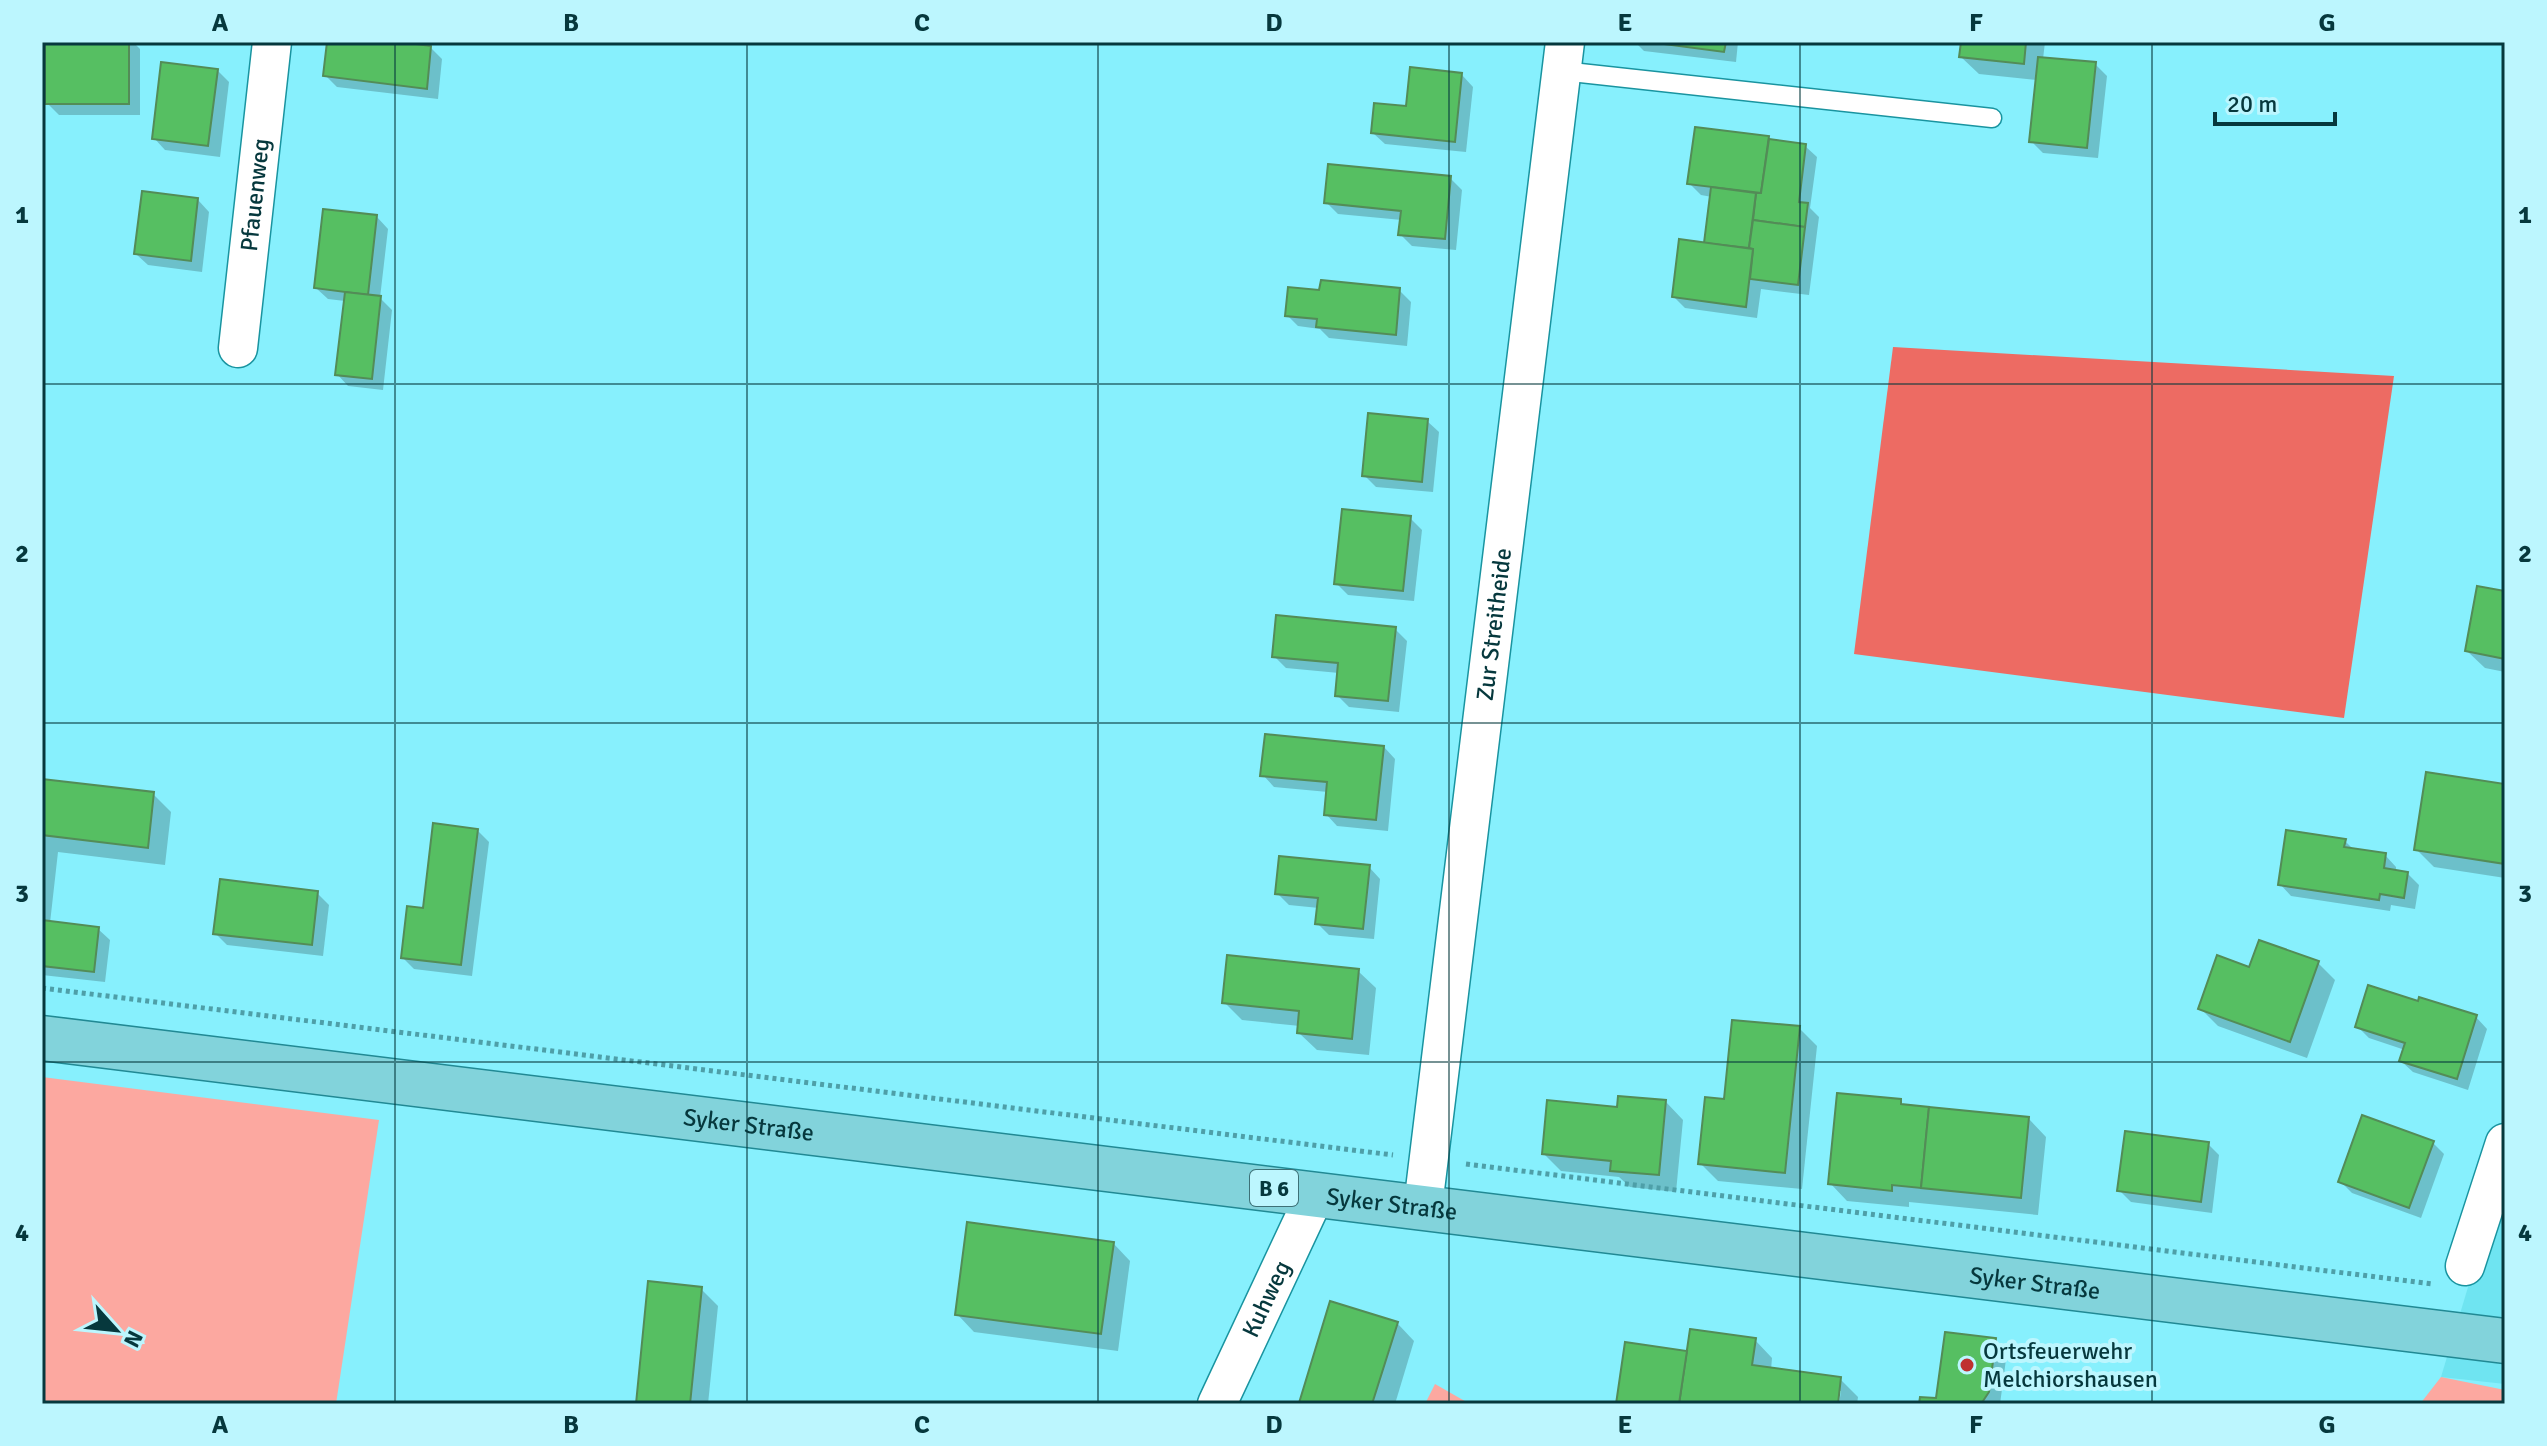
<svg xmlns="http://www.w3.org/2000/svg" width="2547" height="1446" font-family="Signika,sans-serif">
<rect width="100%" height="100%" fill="#87f0fd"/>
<!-- built -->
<polygon fill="#6fe4f1" points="2505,1164 2505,1384 2441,1377"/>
<!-- green -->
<g fill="#fca8a0">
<polygon points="42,1077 379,1120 336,1404 42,1404"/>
<polygon points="2441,1377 2505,1390 2505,1404 2420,1404"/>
<polygon points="1435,1384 1470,1404 1425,1404"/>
</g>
<!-- forest -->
<polygon fill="#ed6b63" points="1893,347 2394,376 2344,718 1854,654"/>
<!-- shadow -->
<g fill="#0003">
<polygon points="47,42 133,42 140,49 140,115 59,115 47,103"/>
<polygon points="329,42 408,42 407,45 431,48 442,59 438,99 337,87 325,75"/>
<polygon points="1635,42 1738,42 1736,62 1644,51"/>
<polygon points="1963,42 2045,42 2043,59 2095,64 2107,76 2098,158 2043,153 2031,141 2037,80 1979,74 1961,57"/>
<polygon points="218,71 229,82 220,157 165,150 154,138"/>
<polygon points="1462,75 1473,87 1466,152 1385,144 1373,133"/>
<polygon points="1768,138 1772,142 1805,146 1817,157 1810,208 1819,217 1809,295 1761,289 1757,318 1685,308 1674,297 1706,245 1712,197 1701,195 1689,183"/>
<polygon points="1450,178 1462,190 1456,250 1412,246 1400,234 1402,220 1338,214 1326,202"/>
<polygon points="198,200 209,212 202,272 148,265 136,254"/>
<polygon points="377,217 388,229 380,298 392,310 383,390 348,386 337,374 345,301 328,299 316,288"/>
<polygon points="1399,290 1411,302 1407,346 1329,338 1320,329 1298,326 1287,315 1321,293"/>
<polygon points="1427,421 1439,432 1433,492 1376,487 1364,475"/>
<polygon points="1410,518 1422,530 1414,601 1348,595 1336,583"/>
<polygon points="2505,593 2505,672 2485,668 2467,651"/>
<polygon points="1395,629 1407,641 1399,712 1349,707 1337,695 1339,673 1286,668 1274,656"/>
<polygon points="1384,747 1395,759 1388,831 1337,826 1326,814 1328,792 1274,787 1263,775"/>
<polygon points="42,781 153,794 171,812 165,865 58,852 50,923 98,929 110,940 105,982 42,975"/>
<polygon points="2505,786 2505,878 2434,867 2417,850"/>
<polygon points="477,830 489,842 472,976 414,969 403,958 425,910"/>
<polygon points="2345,841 2355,851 2385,855 2396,867 2396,872 2407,873 2419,885 2415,909 2391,905 2390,911 2291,896 2280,884"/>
<polygon points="1369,867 1380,879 1374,939 1329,935 1317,923 1319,908 1289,905 1277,893"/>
<polygon points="317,893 329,905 323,956 227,945 215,933"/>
<polygon points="2318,963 2335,980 2307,1058 2218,1026 2200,1008"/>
<polygon points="1358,971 1376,988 1369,1055 1317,1050 1299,1033 1300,1026 1242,1020 1224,1002"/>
<polygon points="2419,1004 2476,1017 2487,1029 2468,1090 2413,1072 2401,1061 2405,1050 2369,1038 2357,1026"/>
<polygon points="1799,1028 1817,1046 1802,1189 1718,1181 1700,1163 1725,1101"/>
<polygon points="1900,1101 1905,1107 2029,1119 2046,1137 2038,1215 1909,1202 1909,1207 1847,1201 1830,1183"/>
<polygon points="1666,1102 1683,1120 1676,1192 1630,1187 1619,1177 1561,1171 1544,1154 1619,1109"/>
<polygon points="2433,1143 2444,1154 2421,1218 2352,1193 2340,1181"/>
<polygon points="2208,1144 2219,1155 2212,1213 2131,1202 2119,1190"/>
<polygon points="1113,1243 1130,1261 1118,1351 974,1332 957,1314"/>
<polygon points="701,1289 718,1306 708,1404 638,1404"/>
<polygon points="1397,1323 1414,1341 1395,1404 1301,1403"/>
<polygon points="1755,1340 1772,1358 1771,1370 1840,1379 1858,1397 1857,1404 1839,1404 1841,1391 1837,1391 1835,1404 1618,1404 1688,1353"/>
<polygon points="1995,1340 2007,1352 2000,1404 1921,1404 1938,1401"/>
</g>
<!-- building -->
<g fill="#56bf62" stroke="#538c57" stroke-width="2">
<rect x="45" y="42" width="84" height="62"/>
<polygon points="327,42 401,42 431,46 427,89 323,76"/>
<polygon points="1649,42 1726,42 1724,52"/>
<polygon points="1961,42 2026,42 2024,64 1959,57"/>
<polygon points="2038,57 2096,62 2087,148 2029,142"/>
<polygon points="161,62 218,69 208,146 152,139"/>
<polygon points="1410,67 1462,73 1455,142 1371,133 1374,103 1406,106"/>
<polygon points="1695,127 1769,136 1761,193 1687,184"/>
<polygon points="1769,139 1806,144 1799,202 1808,203 1805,227 1753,220 1756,193 1761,193"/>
<polygon points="1328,164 1451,176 1445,239 1398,235 1401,211 1324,203"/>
<polygon points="1711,187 1756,193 1749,248 1704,243"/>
<polygon points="142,191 198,198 191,261 134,254"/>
<polygon points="323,209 377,215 368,295 314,288"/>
<polygon points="1753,220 1805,227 1798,285 1750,279 1753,249 1749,248"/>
<polygon points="1679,239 1753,249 1746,307 1672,297"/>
<polygon points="1321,280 1400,288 1396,335 1316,327 1317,319 1285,316 1288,287 1319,290"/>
<polygon points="345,292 381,296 372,379 335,375"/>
<polygon points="1368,413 1428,419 1422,482 1362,476"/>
<polygon points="1342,509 1411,516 1403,591 1334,584"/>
<polygon points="2477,586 2505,591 2505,659 2465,651"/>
<polygon points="1276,615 1396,627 1388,701 1335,696 1338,663 1272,657"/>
<polygon points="1265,734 1384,746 1376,820 1324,815 1327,782 1260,776"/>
<polygon points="2426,772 2505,784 2505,864 2414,850"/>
<polygon points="42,779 154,792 148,848 42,835"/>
<polygon points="433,823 478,829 461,965 401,958 407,906 423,908"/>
<polygon points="2286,830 2346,839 2344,847 2386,853 2384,868 2408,872 2404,898 2380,894 2379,900 2278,885"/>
<polygon points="1279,856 1370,865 1363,929 1315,924 1318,898 1275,894"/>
<polygon points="220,879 318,891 312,945 213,934"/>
<polygon points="42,920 99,927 94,972 42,966"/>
<polygon points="2259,940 2319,961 2290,1042 2198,1009 2217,955 2249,967"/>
<polygon points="1227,955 1359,969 1352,1039 1297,1033 1299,1011 1222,1003"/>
<polygon points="2368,985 2418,1001 2419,997 2477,1015 2457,1079 2399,1061 2405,1043 2355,1027"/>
<polygon points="1732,1020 1800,1026 1785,1173 1698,1164 1705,1097 1724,1099"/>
<polygon points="1837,1093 1901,1099 1901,1104 1929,1107 1921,1188 1892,1185 1892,1191 1828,1184"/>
<polygon points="1618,1096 1666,1100 1659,1175 1610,1171 1611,1161 1542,1154 1547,1100 1617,1107"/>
<polygon points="1929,1107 2029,1117 2021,1198 1921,1188"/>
<polygon points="2362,1115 2434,1141 2409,1208 2338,1182"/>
<polygon points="2125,1131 2209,1142 2201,1202 2117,1191"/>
<polygon points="967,1222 1114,1242 1101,1334 955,1315"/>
<polygon points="648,1281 702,1287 690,1404 636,1404"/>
<polygon points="1330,1301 1398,1322 1372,1404 1299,1403"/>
<polygon points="1690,1329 1756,1338 1752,1365 1841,1377 1838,1404 1679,1404"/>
<polygon points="1945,1332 1996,1338 1989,1392 1981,1404 1919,1404 1920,1397 1936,1398"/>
<polygon points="1625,1342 1687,1351 1679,1404 1616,1404"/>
</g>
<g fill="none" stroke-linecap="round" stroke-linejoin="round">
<defs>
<polyline id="service" points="1562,71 1992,118"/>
<g id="minor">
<path id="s1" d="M238,348L272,42"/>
<path id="s2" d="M1423,1206L1565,42"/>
<polyline points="2465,1266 2505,1143"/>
<path id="s3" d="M1217,1404L1316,1193"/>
</g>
<g id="primary">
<path id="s4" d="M42,1038L2505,1341"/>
</g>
</defs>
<!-- service casing -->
<use href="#service" stroke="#1994a0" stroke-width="21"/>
<!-- minor casing -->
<use href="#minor" stroke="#1994a0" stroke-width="41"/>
<!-- primary casing -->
<use href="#primary" stroke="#218994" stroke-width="47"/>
<!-- path -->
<g stroke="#4e9fa8" stroke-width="5" stroke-dasharray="4 4" stroke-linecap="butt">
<polyline points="42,988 1393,1155"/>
<polyline points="1466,1164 2433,1284"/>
</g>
<!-- service -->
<use href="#service" stroke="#fff" stroke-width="18"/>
<!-- minor -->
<use href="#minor" stroke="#fff" stroke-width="38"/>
<!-- primary -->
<use href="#primary" stroke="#82d3db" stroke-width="44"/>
</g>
<!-- grid -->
<path fill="none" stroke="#06383d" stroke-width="2" stroke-opacity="0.55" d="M395,42V1404M747,42V1404M1098,42V1404M1449,42V1404M1800,42V1404M2152,42V1404M42,384H2505M42,723H2505M42,1062H2505"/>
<!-- markers -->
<circle fill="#bf3030" stroke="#bcf6fe" stroke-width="3" cx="1967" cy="1365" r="8"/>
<g text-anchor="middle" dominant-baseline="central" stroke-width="8" stroke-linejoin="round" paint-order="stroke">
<!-- shield labels -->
<rect fill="#bcf6fe" stroke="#3d7177" stroke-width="2" x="1250" y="1170" width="48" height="36" rx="6"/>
<g font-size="22" font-weight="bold" fill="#06383d">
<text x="1274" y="1188">B 6</text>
</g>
<!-- street labels -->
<g font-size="24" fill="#06383d" stroke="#bcf6fe">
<text stroke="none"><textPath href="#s1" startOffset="154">Pfauenweg</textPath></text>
<text stroke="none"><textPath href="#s2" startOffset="586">Zur Streitheide</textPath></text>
<text stroke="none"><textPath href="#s4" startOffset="712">Syker Straße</textPath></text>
<text stroke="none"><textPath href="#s4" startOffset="1360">Syker Straße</textPath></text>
<text stroke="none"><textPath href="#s4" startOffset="2008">Syker Straße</textPath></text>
<text stroke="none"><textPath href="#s3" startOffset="116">Kuhweg</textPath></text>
</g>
<!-- poi labels -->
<g font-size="24" fill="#06383d" stroke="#bcf6fe" text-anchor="start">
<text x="1983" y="1351">Ortsfeuerwehr<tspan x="1983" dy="28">Melchiorshausen</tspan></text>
</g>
</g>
<!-- border -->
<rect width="2547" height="1446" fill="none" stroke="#bcf6fe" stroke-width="88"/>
<!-- north arrow -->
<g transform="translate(116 1330) rotate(117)" stroke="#bcf6fe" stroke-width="6" paint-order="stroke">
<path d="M0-6L14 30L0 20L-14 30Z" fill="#06383d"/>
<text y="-12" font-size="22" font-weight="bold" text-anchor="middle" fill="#06383d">N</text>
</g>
<!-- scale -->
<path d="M2215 112v12h120v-12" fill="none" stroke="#06383d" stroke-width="4"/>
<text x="2227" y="112" font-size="24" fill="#06383d" stroke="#bcf6fe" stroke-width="6" paint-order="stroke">20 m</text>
<rect x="44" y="44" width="2459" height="1358" fill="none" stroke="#06383d" stroke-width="3"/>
<g font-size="26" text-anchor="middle" font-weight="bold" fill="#06383d">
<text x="220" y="31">A</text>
<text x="571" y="31">B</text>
<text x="922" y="31">C</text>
<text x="1274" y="31">D</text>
<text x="1625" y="31">E</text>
<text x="1976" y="31">F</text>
<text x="2327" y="31">G</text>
<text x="22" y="223">1</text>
<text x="2525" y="223">1</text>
<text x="22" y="562">2</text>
<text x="2525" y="562">2</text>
<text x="22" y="902">3</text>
<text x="2525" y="902">3</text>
<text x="22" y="1241">4</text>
<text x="2525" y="1241">4</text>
<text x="220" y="1433">A</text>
<text x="571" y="1433">B</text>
<text x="922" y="1433">C</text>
<text x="1274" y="1433">D</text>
<text x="1625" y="1433">E</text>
<text x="1976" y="1433">F</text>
<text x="2327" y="1433">G</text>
</g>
</svg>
